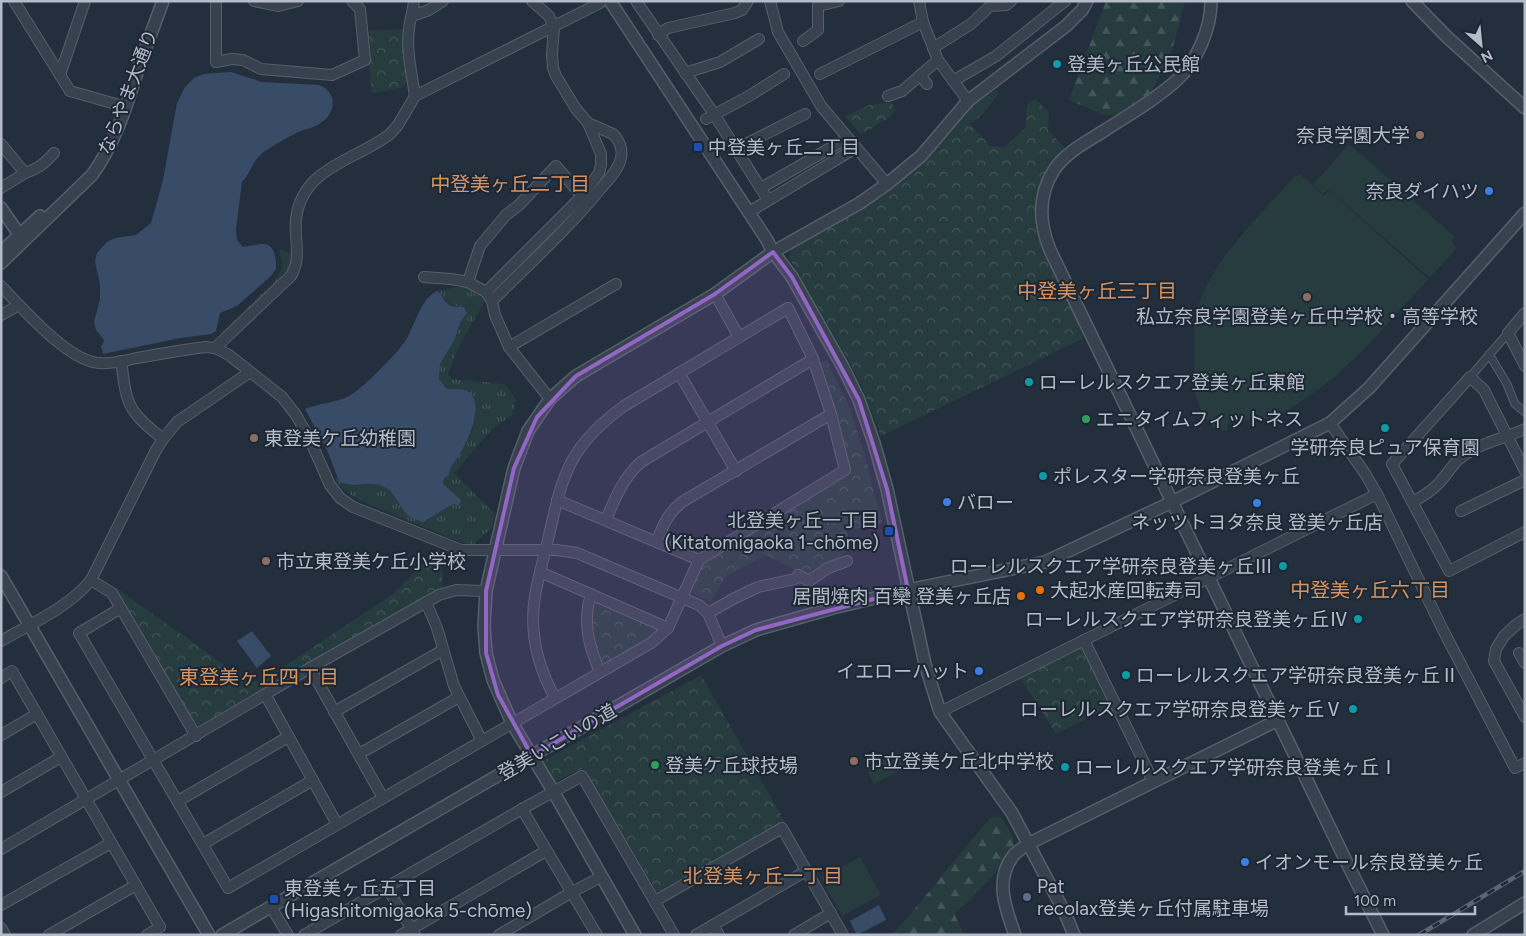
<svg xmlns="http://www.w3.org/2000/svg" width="1526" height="936" font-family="Figtree,'Noto Sans JP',sans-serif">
<defs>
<pattern id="grass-tufts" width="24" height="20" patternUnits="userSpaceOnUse" patternTransform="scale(1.25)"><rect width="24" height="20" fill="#263c3f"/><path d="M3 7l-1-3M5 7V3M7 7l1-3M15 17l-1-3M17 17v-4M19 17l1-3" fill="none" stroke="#435659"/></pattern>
<pattern id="forest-firs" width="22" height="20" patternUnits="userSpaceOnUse" patternTransform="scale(1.25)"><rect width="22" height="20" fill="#263c3f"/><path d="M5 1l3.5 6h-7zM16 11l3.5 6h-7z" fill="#435659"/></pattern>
<pattern id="park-crowns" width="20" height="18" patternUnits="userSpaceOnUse" patternTransform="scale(1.25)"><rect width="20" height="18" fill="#263c3f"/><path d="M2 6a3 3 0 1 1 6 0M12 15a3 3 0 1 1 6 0" fill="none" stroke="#435659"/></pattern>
</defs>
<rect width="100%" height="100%" fill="#242f3e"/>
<!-- grass -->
<g fill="url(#grass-tufts)">
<path d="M279,249L293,254L292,265L286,275L222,336L220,334L274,282C284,268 283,265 279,249Z"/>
<path d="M464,286L482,295L485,301L457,350L448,374L452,379L505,384L516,400L512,415L491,430L454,473L495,514L492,528L474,544L463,543L358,500L343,489L337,482L336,476L344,485C372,488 384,474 401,506L442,510L453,504H459L443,484V482C451,462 481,430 475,406C474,401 470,396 468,391C461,389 451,391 445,387C427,376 449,351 455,339C457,334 458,329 460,324C462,319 467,317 467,311L462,306C445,306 449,300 437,291Z"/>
</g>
<!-- forest -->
<g fill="url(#forest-firs)">
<polygon points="1106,1 1185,1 1170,58 1149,96 1122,115 1104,115 1069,100"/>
<polygon points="996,815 1002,819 1010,831 1014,841 1013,847 1007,855 998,870 967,903 954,913 964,935 891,935 903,923 989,819"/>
</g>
<!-- park -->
<g fill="url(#park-crowns)">
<polygon points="405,29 408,82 401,88 372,93 365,31"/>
<path d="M996,90L999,92C991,104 982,117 970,124L990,146L1005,147L1026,127V113L1028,103L1035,99L1049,112L1048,130L1066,150L1052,164L1041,183L1037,202V226L1040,242L1085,330L1082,339L881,436L863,389L849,361L789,258L791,248L837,223L881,196L932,152L973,106Z"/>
<polygon points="891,102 896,110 891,116 861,135 845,116 869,105"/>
<polygon points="826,360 849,406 865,455 882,523 847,531 849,550 809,577 766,555 725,577 711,602 693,594 690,589 700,567 708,558 850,472 820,363"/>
<polygon points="437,549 440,551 443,588 201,728 194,726 115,587 248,682 262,681 393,594"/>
<polygon points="598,600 657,626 659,632 606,664 600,662 592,633 592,604"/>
<polygon points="1084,640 1115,704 1056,734 1017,673"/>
<polygon points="701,675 785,822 657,892 584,768 554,782 541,762"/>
</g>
<!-- garden -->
<g fill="#263c3f">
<polygon points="1349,144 1455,237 1452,242 1457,248 1430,278 1328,189 1323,194 1313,185"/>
<path d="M1301,175L1324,196L1329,190L1428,279L1370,343L1339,373L1319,389L1276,418L1229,422L1227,431C1211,432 1205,418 1199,405C1193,389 1194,373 1194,356C1194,340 1193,323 1198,307C1210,263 1259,217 1289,182L1295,176Z"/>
<polygon points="896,752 904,768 874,784 866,768"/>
<polygon points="860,857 881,895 842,916 821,878"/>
</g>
<!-- water -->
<g fill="#394c67">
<path d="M231,72L262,82L319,85C336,91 337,111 323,121C317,127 306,129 298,132C287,138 275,144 265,151C252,160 251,173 242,182L236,229L237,240L243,247C257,246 271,237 275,256C276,261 276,264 276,269L271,276L237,306L220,313L216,331L211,334L180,338L103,354L101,346L103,344L104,340L96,330L94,322L100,299V284L95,262L97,253L107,242L115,238L136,235L151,223L163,180L177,103L185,87L194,78L204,74Z"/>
<path d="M437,291C443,295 445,304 452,306C455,307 460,306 464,307L467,313L460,323L455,339L440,364L439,379L446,388C453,391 462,387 469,392C485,404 468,442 459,455C455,462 449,467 449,475C444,477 443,480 443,484L461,500L459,505L453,504L423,522C419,520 413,519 409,516C398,507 397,493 384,487C369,480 352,490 339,481L327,450L305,409C319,403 336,403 349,396C360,391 392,358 400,348C415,332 417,301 437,291Z"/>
<polygon points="252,631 271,656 257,668 237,641"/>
<polygon points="879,905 886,920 857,935 850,921"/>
</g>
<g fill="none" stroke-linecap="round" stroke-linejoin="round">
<defs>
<g id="pedestrian">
<polyline points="1489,354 1507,384 1515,404 1525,412"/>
<polyline points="1470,377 1508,333"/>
</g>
<g id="minor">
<polyline points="14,1 70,91 126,107"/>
<polyline points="216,1 216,62 232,59 243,60 261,69 332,75 365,60 360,9 352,1"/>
<polyline points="254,1 278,6 298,1"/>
<path d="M414,1C413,11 410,19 409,29C406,50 412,75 415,96"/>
<polyline points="636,1 714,114 768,200"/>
<polyline points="770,1 778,32 821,106 887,184"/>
<polyline points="919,1 923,22 938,60 968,101"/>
<polyline points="412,16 429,10 443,1"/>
<polyline points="658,35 668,28 735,13 742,10 748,1"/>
<polyline points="803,41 818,30 818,6 839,1"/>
<polyline points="933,48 971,24 990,6 1006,5 1011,1"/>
<polyline points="685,73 720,62 759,39"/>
<polyline points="820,74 923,22"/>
<polyline points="60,75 85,1"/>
<polyline points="920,75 927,84"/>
<polyline points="953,81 996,56 1065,1"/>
<polyline points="888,96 902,91 938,60"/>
<polyline points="706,119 749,96 784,74"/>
<polyline points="1,144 25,173 1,188"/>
<polyline points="736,149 805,114"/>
<path d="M25,173C38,169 45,163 54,153"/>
<polyline points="761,188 839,143"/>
<polyline points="749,212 849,152"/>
<polyline points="424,277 451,279 468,282 486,292 492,301 495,315 509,347 550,399"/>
<polyline points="468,282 480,246 506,215 519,205 556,166 582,196"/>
<path d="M1,286C22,308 68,361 99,363C111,364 125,361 137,358C159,354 182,350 205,347L215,348L229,355L282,397L296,415L310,440L330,485L340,498L353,507L461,550H557L577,553L699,605L708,613L722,646"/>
<polyline points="486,292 582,196 599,173 601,165 601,154 588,123"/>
<polyline points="715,294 739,337"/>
<path d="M492,301C529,264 569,228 602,187C609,179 619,169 621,158C623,149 619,140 613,134L588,123L576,109L556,76L553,68L552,54L554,27L549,16L532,1"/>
<polyline points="1525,313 1508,333 1525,366"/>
<polyline points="1,315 19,305"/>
<polyline points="509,347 616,284"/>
<path d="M215,348L291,276C302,258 294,239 296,219C302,167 355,161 390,134L398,125L415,96L600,3L599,1"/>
<path d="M121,361C124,379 124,400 136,414C143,424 154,431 163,439"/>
<polyline points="679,373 736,471"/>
<polyline points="1330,423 1366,475 1379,498 1443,630 1515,768 1525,763"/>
<polyline points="1525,471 1484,390 1470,377 1392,464 1449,571 1525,532"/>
<polyline points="557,500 699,560"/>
<path d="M1413,502C1422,496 1431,492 1438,484C1445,477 1451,467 1458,460C1477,443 1503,439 1525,429"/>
<polyline points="1461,511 1525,480"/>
<path d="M606,520C615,498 623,478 641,462L813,359"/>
<path d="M657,541C663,525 668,513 682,502L831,414"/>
<polyline points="540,572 668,628"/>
<polyline points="91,580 112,593 196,736"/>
<path d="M591,594C582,622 589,647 600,672"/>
<polyline points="426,602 437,628 454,686 482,741"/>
<path d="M121,608L79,633L228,888L651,643L668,628L699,560L845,470L831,414L813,359L788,308L624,406C566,448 562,478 547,544C543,561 538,578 535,596C529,632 538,667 555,698"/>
<polyline points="708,613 735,598 758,587 795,579 798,575 809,581 828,568 847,561"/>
<polyline points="1525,619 1517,624 1504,636 1496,649 1494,661 1525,717"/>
<polyline points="1084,640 1153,781"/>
<path d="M1,641C32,623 68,608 91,580L156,450L163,439L177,422L250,372"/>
<polyline points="1519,653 1525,663"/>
<polyline points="310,668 383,798"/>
<polyline points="1,678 12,671 160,927 147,935"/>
<polyline points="265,694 337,824"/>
<polyline points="334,712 443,650"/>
<polyline points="940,712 1377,494"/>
<polyline points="1,735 37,714"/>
<polyline points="359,754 459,697"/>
<polyline points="1,792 61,757"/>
<polyline points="178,801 288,737"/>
<polyline points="522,809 597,935"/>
<polyline points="203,844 313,780"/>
<polyline points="1,849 310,668 439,595 456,590 486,591"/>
<polyline points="386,886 415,935"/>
<polyline points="655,901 782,828 843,935"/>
<polyline points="1,905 111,843"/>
<polyline points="271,907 288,935"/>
<polyline points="713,925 719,935"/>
<polyline points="1,928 5,935"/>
<polyline points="49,935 136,885"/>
<polyline points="304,935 522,809 582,776 674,935"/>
<polyline points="401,935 546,851"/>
<polyline points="499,935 572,892 601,877"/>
<polyline points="696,935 806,871"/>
<polyline points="794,935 831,913"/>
</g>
<g id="tertiary">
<polyline points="610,1 767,240 773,252 792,277 843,367 859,400 874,443 887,489 925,664 940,712 1012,813 1065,913 1074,935"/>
<path d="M1211,1C1211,29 1197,61 1177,80C1155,100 1127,116 1102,132C1086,142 1065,153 1054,170C1038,195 1039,223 1050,250L1347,863L1383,935"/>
<polyline points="1412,1 1446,36 1525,108"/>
<polyline points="1,208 23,240"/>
<polyline points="1,252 40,216"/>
<path d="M1,263L92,175C116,142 127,104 139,66C147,44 155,23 163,1"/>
<polyline points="1,576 209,935"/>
<polyline points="222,935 722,646 756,630 833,608 908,590 1045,562 1172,502 1330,423 1369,388 1525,213"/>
<polyline points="635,935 553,791 512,723 493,680 486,653 484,626 486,591 514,468 528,431 550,399 576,376 715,294 773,252 860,203 887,184 921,156 968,101 1066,26 1082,10 1087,1"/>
<path d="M1015,935C1006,909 994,881 1013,856C1017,851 1024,847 1028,844L1278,720"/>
<polyline points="1473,935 1525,903"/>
</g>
</defs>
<!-- pedestrian casing -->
<use href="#pedestrian" stroke="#565f6c" stroke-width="9"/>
<!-- minor casing -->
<use href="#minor" stroke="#565f6c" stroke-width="12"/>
<!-- tertiary casing -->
<use href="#tertiary" stroke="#565f6c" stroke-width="14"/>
<!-- pedestrian -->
<use href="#pedestrian" stroke="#38414e" stroke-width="7"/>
<!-- minor -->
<use href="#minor" stroke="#38414e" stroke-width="10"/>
<!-- tertiary -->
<use href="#tertiary" stroke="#38414e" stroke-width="11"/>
<defs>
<polyline id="rail" points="1419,935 1525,871"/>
</defs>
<!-- rail casing -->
<use href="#rail" stroke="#5a6575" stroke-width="4.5"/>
<!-- rail -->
<use href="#rail" stroke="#1d2633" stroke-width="2.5" stroke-dasharray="8" stroke-linecap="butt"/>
</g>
<!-- marked area -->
<path fill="#9266c3" fill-opacity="0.2" stroke="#9266c3" stroke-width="4" stroke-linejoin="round" d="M773,252L792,277L859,400L887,489L908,590L756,630L722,646L532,756L498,695L486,653V591L514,468L537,417L576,376L715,294Z"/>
<!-- markers -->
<g fill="#0f9aa8" stroke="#1d2633" stroke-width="2">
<circle cx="1057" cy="64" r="5"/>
<circle cx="1029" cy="382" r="5"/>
<circle cx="1385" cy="428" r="5"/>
<circle cx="1043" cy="476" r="5"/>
<circle cx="1283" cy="566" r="5"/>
<circle cx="1358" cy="619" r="5"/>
<circle cx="1126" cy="675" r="5"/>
<circle cx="1353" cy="709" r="5"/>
<circle cx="1065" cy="767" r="5"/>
</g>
<g fill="#8d6e63" stroke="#1d2633" stroke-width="2">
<circle cx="1420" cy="135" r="5"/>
<circle cx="1307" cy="297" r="5"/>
<circle cx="254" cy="438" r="5"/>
<circle cx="266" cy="561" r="5"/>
<circle cx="854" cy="761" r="5"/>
</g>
<g fill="#1a4fb4" stroke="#1d2633" stroke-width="2">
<rect x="693" y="142" width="10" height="10" rx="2.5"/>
<rect x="884" y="526" width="10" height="10" rx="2.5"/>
<rect x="269" y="894" width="10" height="10" rx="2.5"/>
</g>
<g fill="#3f7fe0" stroke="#1d2633" stroke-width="2">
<circle cx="1489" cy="191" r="5"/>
<circle cx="947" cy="502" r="5"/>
<circle cx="1257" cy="503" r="5"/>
<circle cx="979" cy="671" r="5"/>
<circle cx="1245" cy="862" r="5"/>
</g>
<g fill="#2e9e5b" stroke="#1d2633" stroke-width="2">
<circle cx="1086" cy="419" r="5"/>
<circle cx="655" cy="765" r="5"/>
</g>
<g fill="#e8710a" stroke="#1d2633" stroke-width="2">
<circle cx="1040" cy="590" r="5"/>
<circle cx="1021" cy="596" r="5"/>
</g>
<circle fill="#5c6f8a" stroke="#1d2633" stroke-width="2" cx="1027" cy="897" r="5"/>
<g text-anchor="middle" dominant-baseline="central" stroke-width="4" stroke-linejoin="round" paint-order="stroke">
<!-- poi labels -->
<g font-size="19" fill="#b4bcc9" stroke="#1d2633" text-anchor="start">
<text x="1067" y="64">登美ヶ丘公民館</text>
<text x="1410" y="135" text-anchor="end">奈良学園大学</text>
<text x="708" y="147">中登美ヶ丘二丁目</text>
<text x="1479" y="191" text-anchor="end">奈良ダイハツ</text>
<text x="1307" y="316" text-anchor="middle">私立奈良学園登美ヶ丘中学校・高等学校</text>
<text x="1039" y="382">ローレルスクエア登美ヶ丘東館</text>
<text x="1096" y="419">エニタイムフィットネス</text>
<text x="264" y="438">東登美ケ丘幼稚園</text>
<text x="1385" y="447" text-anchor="middle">学研奈良ピュア保育園</text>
<text x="1053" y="476">ポレスター学研奈良登美ヶ丘</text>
<text x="957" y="502">バロー</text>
<text x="879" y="520" text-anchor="end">北登美ヶ丘一丁目<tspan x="879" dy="22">(Kitatomigaoka 1-chōme)</tspan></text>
<text x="1257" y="522" text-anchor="middle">ネッツトヨタ奈良 登美ヶ丘店</text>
<text x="276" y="561">市立東登美ケ丘小学校</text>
<text x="1273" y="566" text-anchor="end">ローレルスクエア学研奈良登美ヶ丘Ⅲ</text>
<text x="1050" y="590">大起水産回転寿司</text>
<text x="1011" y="596" text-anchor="end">居間焼肉 百欒 登美ヶ丘店</text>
<text x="1348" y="619" text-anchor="end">ローレルスクエア学研奈良登美ヶ丘Ⅳ</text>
<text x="969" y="671" text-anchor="end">イエローハット</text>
<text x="1136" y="675">ローレルスクエア学研奈良登美ヶ丘Ⅱ</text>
<text x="1343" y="709" text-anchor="end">ローレルスクエア学研奈良登美ヶ丘Ⅴ</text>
<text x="864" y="761">市立登美ケ丘北中学校</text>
<text x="665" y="765">登美ケ丘球技場</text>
<text x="1075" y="767">ローレルスクエア学研奈良登美ヶ丘Ⅰ</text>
<text x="1255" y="862">イオンモール奈良登美ヶ丘</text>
<text x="1037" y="886">Pat<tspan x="1037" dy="22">recolax登美ヶ丘付属駐車場</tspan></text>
<text x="284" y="888">東登美ヶ丘五丁目<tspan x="284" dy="22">(Higashitomigaoka 5-chōme)</tspan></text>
</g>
<!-- street labels -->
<g font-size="19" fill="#b4bcc9" stroke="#1d2633">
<text transform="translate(128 92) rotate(-69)">ならやま大通り</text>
<text transform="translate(557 742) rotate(-30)">登美いこいの道</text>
</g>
<!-- neighbourhood labels -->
<g font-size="20" fill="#d59563" stroke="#1d2633">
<text x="510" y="184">中登美ヶ丘二丁目</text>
<text x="1097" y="291">中登美ヶ丘三丁目</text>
<text x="1370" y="590">中登美ヶ丘六丁目</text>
<text x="259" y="677">東登美ヶ丘四丁目</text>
<text x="763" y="876">北登美ヶ丘一丁目</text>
</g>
</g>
<!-- border -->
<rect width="1526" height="936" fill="none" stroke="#b4bcc9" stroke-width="5"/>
<!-- north arrow -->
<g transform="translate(1481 45) rotate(153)" stroke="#1d2633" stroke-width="4" paint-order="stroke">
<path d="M0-4L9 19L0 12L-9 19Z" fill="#b4bcc9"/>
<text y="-8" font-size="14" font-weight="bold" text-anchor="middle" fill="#b4bcc9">N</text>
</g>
<!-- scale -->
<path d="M1346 906v8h129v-8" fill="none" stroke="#b4bcc9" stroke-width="2.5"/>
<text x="1354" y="906" font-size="15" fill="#b4bcc9" stroke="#1d2633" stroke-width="4" paint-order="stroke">100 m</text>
</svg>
